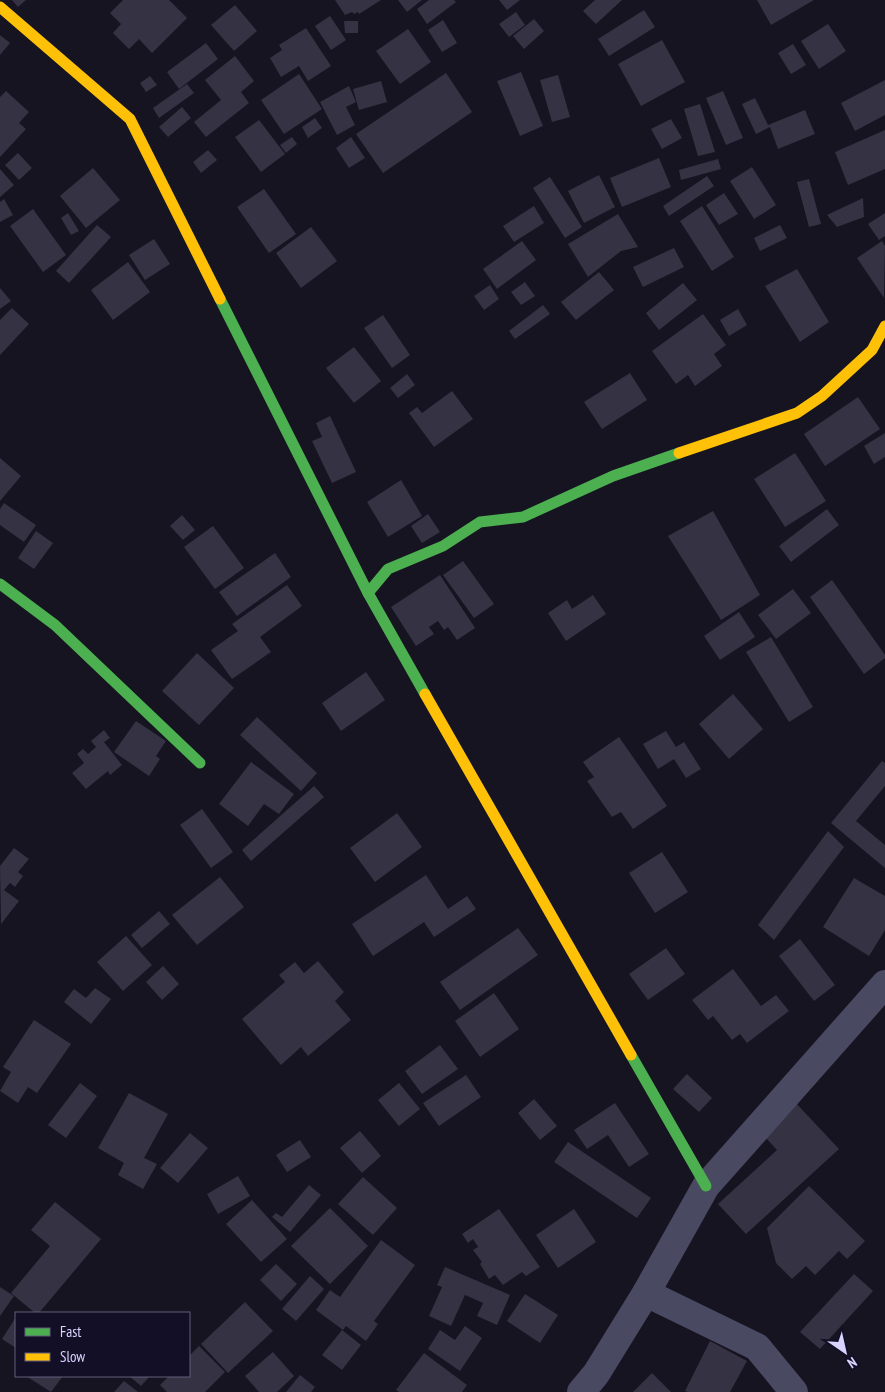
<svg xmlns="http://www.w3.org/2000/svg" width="885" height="1392" font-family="'PT Sans Narrow',sans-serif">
<rect width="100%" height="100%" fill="#161421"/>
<!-- building -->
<g fill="#343243">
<polygon points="12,0 26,0 18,7"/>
<polygon points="123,0 169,0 187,18 152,53 139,39 129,49 113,33 121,24 110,13"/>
<polygon points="335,0 381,0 359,14 358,12 354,14 352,12 345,15"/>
<polygon points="398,0 422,0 407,12"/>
<polygon points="429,0 454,0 456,2 427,24 417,9"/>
<polygon points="499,0 520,0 507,10"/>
<polygon points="595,0 622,0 596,24 583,11"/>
<polygon points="757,0 814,0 771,25"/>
<polygon points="235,5 257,31 234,51 211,25"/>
<polygon points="644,10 655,27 609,56 598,39"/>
<polygon points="516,12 525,25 509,37 499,24"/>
<polygon points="330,16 346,40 331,50 315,26"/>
<polygon points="534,19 544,31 524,49 513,36"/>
<polygon points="443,20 457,43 442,52 428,30"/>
<polygon points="344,21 358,21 358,33 345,33"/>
<polygon points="828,24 846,51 819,69 801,41"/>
<polygon points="306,28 331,66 308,81 299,66 281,77 270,58 282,50 279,45"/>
<polygon points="408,29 431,62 400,84 376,51"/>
<polygon points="0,35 10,43 0,55"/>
<polygon points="662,40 685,82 641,106 618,64"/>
<polygon points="206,43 218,59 179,89 167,72"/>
<polygon points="793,44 806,65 791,74 778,53"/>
<polygon points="235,56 254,81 241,92 249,103 206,137 194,122 221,100 205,80"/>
<polygon points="521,72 543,126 520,136 497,81"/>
<polygon points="446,73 472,112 383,173 356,134"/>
<polygon points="299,74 322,109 284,134 261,100"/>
<polygon points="558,75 570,117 552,122 540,80"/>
<polygon points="150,76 157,85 146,92 140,83"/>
<polygon points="885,80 885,115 855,131 841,103"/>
<polygon points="381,81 387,102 359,110 353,89"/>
<polygon points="187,84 194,93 159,118 153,108"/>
<polygon points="349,86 356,102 346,107 355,125 337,135 320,102"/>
<polygon points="6,91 29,112 19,123 26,129 0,157 0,97"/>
<polygon points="723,91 743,138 726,145 706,98"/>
<polygon points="755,98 768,125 805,110 815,134 778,149 770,127 756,134 742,104"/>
<polygon points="700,104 715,152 698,156 684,109"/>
<polygon points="182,107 191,118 168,137 159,127"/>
<polygon points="315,118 322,128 308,138 302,127"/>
<polygon points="671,119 682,138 662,149 651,129"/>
<polygon points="259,120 285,154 261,172 235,137"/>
<polygon points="885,130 885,169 848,185 835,152"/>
<polygon points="292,137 297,144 286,153 280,145"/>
<polygon points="351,137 365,158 349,168 336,148"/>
<polygon points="208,150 217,160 201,173 193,162"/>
<polygon points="18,153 32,168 19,180 5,165"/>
<polygon points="659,158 671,187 622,207 610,178"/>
<polygon points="718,159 721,169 681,180 679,170"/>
<polygon points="752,167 776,205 754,219 730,181"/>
<polygon points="93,168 120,200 86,228 60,196"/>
<polygon points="0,169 14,185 0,197"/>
<polygon points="599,175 615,207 584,223 568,191"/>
<polygon points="707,176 714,186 669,216 663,206"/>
<polygon points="550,177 582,227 565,238 533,188"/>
<polygon points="809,179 821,224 809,227 797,182"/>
<polygon points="264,189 296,234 269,253 237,207"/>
<polygon points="724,193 738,214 719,225 706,205"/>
<polygon points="863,198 864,217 837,227 827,215"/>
<polygon points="4,199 13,215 0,222 0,202"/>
<polygon points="534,206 544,223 514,242 503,226"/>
<polygon points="702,206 734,257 712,271 680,221"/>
<polygon points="33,209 66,255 43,272 10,226"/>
<polygon points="68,213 79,231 71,235 61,218"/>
<polygon points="885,213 885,236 879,240 868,224"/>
<polygon points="618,214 638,247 621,251 588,277 568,244"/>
<polygon points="97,225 111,237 69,283 56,271"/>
<polygon points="780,225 787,238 760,251 754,238"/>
<polygon points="311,227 337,261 301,288 276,253"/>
<polygon points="154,239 170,264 145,280 129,255"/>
<polygon points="522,241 536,260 497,289 483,269"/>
<polygon points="882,241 885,246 884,298 857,258"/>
<polygon points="674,248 684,267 643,287 633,267"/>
<polygon points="128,262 150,292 113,320 91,290"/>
<polygon points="797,269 829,322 800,342 765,286"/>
<polygon points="599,272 614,290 576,320 561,302"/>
<polygon points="525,282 535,296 521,305 511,292"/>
<polygon points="683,283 697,300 659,330 646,313"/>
<polygon points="490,285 499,299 484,310 474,296"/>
<polygon points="0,288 11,301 0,309"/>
<polygon points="543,305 550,314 515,339 509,331"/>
<polygon points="12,308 29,324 0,355 0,320"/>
<polygon points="738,309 747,325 729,336 720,320"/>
<polygon points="703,314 726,345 714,354 722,366 695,386 688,375 676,384 652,351"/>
<polygon points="383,315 410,355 392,368 364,328"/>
<polygon points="354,347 381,381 354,403 326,368"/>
<polygon points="630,373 647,400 602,429 584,402"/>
<polygon points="407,374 415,385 398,398 390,388"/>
<polygon points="452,391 473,419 434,447 409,413 417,407 422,413"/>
<polygon points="858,397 880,429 825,466 804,434"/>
<polygon points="330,416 356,472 332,483 312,441 322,437 316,423"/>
<polygon points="885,433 885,457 874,464 864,446"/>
<polygon points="795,453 826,501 785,527 754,479"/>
<polygon points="0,458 21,476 0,501"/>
<polygon points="401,480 422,516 388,537 367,502"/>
<polygon points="4,503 36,525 24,542 0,525 0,509"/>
<polygon points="827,509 839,525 791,562 779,546"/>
<polygon points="713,511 760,595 721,620 668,536"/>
<polygon points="428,514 440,532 422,543 411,526"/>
<polygon points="182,515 195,530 183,540 170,526"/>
<polygon points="213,526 244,568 215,589 184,547"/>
<polygon points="36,531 53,543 34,569 18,558"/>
<polygon points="275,553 291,577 237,616 219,592"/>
<polygon points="463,561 494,604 474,618 443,575"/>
<polygon points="440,575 475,628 457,640 448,627 444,630 438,621 429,627 434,634 416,646 391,607"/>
<polygon points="832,580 885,655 885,658 864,674 810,597"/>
<polygon points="287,585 302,606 260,637 271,652 232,679 211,650 238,631 232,624"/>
<polygon points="793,589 811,613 776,639 758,615"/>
<polygon points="593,595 606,614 566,641 548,613 567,600 572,609"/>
<polygon points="739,612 755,637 720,660 704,636"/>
<polygon points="771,637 813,707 789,722 746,652"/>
<polygon points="197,653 234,688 199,725 162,691"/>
<polygon points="366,672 385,700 341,731 322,703"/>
<polygon points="733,694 763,729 729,759 699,724"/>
<polygon points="257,717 317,773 301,791 240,735"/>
<polygon points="136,721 166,741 156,756 160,759 149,776 114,752"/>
<polygon points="104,730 110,738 104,742 122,765 110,775 108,771 86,789 72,773 84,763 77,754 83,749 88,754 96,747 91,741"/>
<polygon points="666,731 676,747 684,742 701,769 686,778 674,759 658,769 643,744"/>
<polygon points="619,737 667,806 633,829 621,812 612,817 587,781 594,777 583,762"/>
<polygon points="882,761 885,763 885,786 856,821 885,845 885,868 831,823"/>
<polygon points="251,762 294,794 279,814 264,804 248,826 219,804"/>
<polygon points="314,786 324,797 251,861 242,850"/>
<polygon points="202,809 233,852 211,868 180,825"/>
<polygon points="397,813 422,847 375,882 350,848"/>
<polygon points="828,831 844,847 774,940 758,925"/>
<polygon points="14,848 29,859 18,872 23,876 15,887 10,883 4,890 19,901 1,924 0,866"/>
<polygon points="662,852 688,892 655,913 629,873"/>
<polygon points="426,875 448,909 467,896 476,909 434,937 424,922 373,956 352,924"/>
<polygon points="220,877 244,907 197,945 172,915"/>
<polygon points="854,878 885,896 885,930 869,956 823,927"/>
<polygon points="159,911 170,924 142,948 131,935"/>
<polygon points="518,928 538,955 460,1010 440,982"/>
<polygon points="126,936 152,965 123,991 97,962"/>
<polygon points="800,939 835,985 814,1001 779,956"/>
<polygon points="666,948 685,974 648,1000 629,974"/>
<polygon points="318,961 344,992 335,1001 351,1020 308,1056 301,1047 281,1065 242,1019 285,982 279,975 295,962 304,973"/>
<polygon points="163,966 179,984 162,1000 146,982"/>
<polygon points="733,969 761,1006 776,995 789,1011 747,1043 740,1034 732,1040 713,1016 708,1020 692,1000"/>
<polygon points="95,988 111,999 91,1024 64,1002 74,989 86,998"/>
<polygon points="494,993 519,1029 480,1057 455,1021"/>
<polygon points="34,1020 71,1044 37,1093 28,1087 18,1103 0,1091 11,1072 3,1067"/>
<polygon points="440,1045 458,1069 422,1094 405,1071"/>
<polygon points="687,1074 712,1098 699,1112 673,1089"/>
<polygon points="466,1075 481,1097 439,1126 423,1103"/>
<polygon points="80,1083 97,1096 66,1138 48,1125"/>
<polygon points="399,1083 420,1109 399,1126 378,1100"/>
<polygon points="129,1093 168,1114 144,1158 157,1164 143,1189 118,1175 124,1163 98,1148"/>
<polygon points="534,1099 557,1126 540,1140 518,1113"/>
<polygon points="794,1101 839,1149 746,1234 718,1204 777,1150 760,1132"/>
<polygon points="615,1103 649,1154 629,1167 608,1135 587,1149 574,1130"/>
<polygon points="360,1131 381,1156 362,1173 340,1148"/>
<polygon points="190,1133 208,1148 178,1183 160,1168"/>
<polygon points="300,1140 311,1157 287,1172 276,1155"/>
<polygon points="568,1142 651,1198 637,1218 554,1162"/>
<polygon points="238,1176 250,1196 218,1214 207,1194"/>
<polygon points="363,1177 397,1208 373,1235 338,1204"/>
<polygon points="309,1185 321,1195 290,1232 272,1217 276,1213 282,1217"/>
<polygon points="809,1186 865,1241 847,1259 839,1251 815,1275 806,1266 792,1279 776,1263 767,1228"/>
<polygon points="252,1200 287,1239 261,1262 226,1224"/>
<polygon points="55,1202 101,1239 39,1313 35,1313 11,1293 50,1246 31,1230"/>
<polygon points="330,1208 368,1246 330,1284 291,1246"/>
<polygon points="499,1209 540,1267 526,1276 522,1272 503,1285 495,1275 489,1279 480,1264 482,1262 473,1250 478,1247 473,1239 468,1243 462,1234"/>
<polygon points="574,1209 596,1242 558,1268 536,1235"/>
<polygon points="381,1240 415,1265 374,1321 378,1324 366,1341 346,1326 343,1330 316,1310 330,1290 340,1297"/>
<polygon points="276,1264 297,1284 281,1301 260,1280"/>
<polygon points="445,1267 510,1295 497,1325 477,1316 483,1303 465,1295 451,1326 429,1316 442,1287 437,1285"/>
<polygon points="854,1274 873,1291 820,1349 800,1332"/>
<polygon points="310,1276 324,1289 296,1321 282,1309"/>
<polygon points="0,1287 14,1296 0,1316"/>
<polygon points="525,1294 558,1315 540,1343 507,1321"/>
<polygon points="245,1302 273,1331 228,1373 201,1344"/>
<polygon points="16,1317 16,1348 2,1339"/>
<polygon points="465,1326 482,1338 460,1371 428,1349 440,1330 455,1340"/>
<polygon points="342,1330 361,1345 342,1370 322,1355"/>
<polygon points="710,1341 747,1361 730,1392 688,1392 685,1391"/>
<polygon points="199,1346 225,1372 205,1392 167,1392 160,1385 169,1376 189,1376 189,1356"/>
<polygon points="273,1352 294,1376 277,1392 259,1392 245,1376"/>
<polygon points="424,1353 467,1385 462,1392 399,1392 396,1390"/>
<polygon points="652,1373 671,1392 633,1392"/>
<polygon points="300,1375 315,1387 311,1392 286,1392"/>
<polygon points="26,1376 63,1376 51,1392"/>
<polygon points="129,1376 150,1376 141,1386"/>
<polygon points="124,1381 138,1392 114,1392"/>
</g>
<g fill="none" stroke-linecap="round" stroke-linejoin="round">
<!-- street -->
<g stroke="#4a4962" stroke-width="28">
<polyline points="646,1293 757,1347 794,1392"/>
<polyline points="581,1392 596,1374 646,1293 706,1186 885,984"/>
</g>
<!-- fast -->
<g stroke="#4caf50" stroke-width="11">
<polyline points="220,299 368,593 425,694"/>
<polyline points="0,584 55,625 200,763"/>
<polyline points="368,593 388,569 443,546 480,522 523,517 613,476 679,453"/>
<polyline points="631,1055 706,1186"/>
</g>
<!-- slow -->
<g stroke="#ffc107" stroke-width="11">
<polyline points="0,7 130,119 220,299"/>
<polyline points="679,453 797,413 822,396 872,350 885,326"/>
<polyline points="425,694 631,1055"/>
</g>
</g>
<!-- legend -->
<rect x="15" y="1312" width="175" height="65" fill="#130f26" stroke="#625e7d"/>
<rect x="25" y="1328" width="25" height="8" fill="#4caf50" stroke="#625e7d"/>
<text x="60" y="1337" font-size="15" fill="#d9d4ff">Fast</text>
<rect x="25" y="1353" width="25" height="8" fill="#ffc107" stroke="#625e7d"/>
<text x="60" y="1362" font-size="15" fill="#d9d4ff">Slow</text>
<!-- north arrow -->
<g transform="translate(845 1352) rotate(146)" stroke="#130f26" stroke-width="4" paint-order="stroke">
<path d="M0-4L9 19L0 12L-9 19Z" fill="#d9d4ff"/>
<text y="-8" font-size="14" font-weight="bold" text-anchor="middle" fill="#d9d4ff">N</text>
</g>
</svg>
